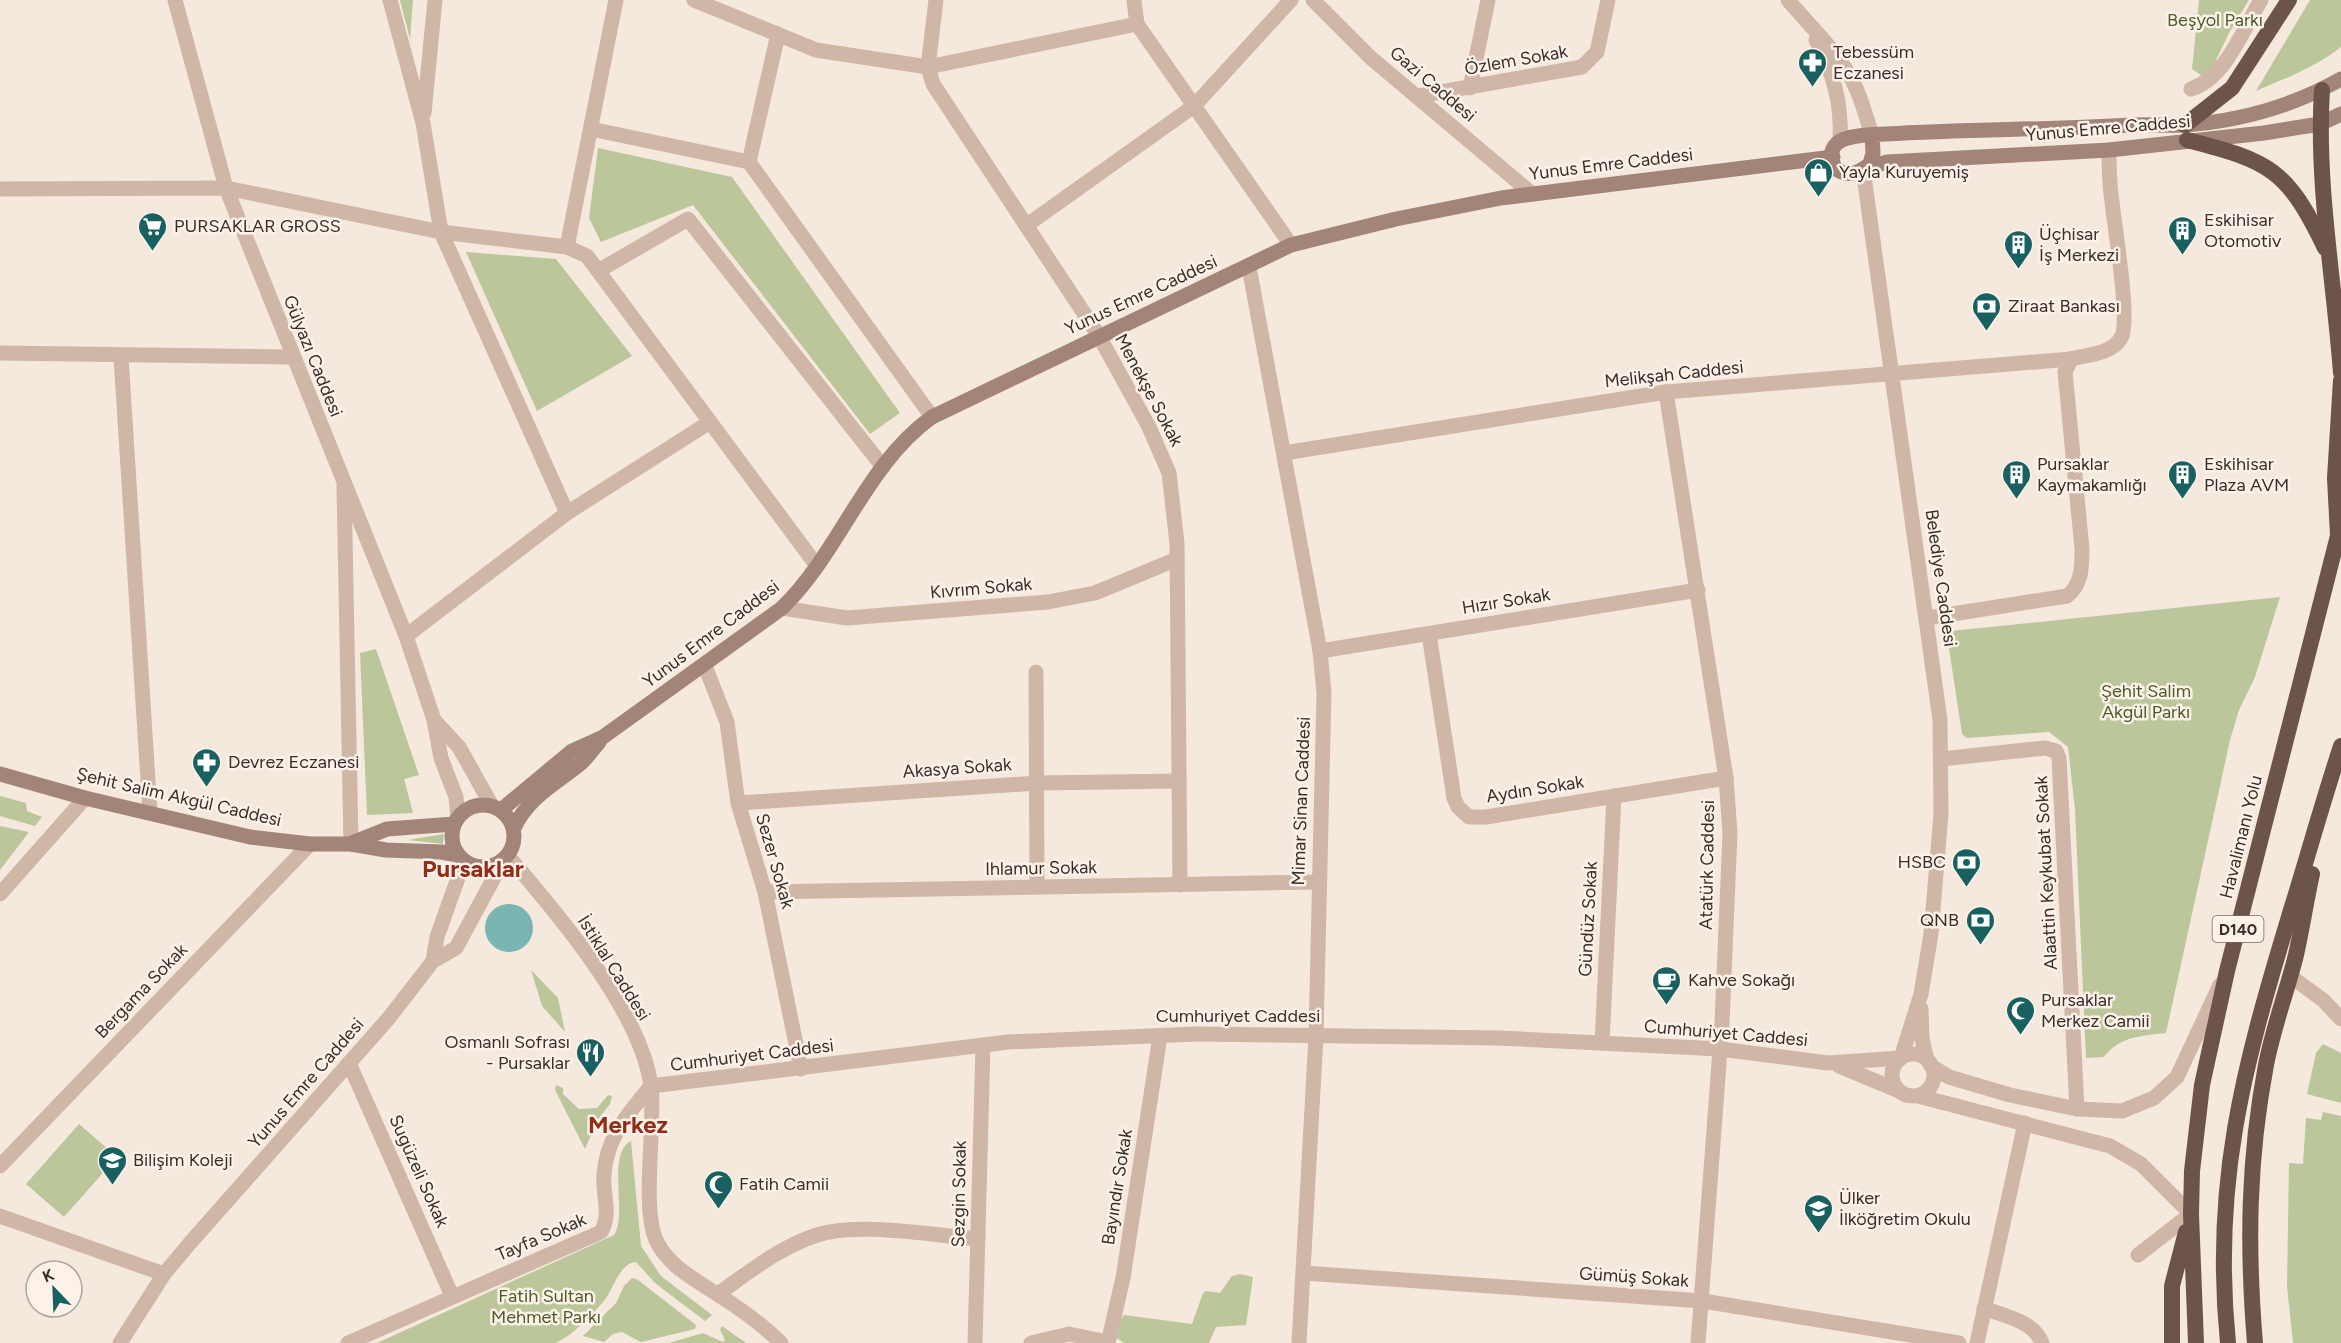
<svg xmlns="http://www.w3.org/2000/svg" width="2341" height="1343" font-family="Figtree,sans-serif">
<rect width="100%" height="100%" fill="#f5e8dd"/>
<!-- green -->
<g fill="#bbc69b">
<polygon points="400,0 413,0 410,39"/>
<polygon points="2199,0 2249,0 2229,33 2207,79 2192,69"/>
<path d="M2310,0H2341V47C2316,67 2286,78 2256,91Z"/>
<polygon points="598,148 732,177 900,413 870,434 693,205 601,242 589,218"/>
<polygon points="466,252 556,259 632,356 537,411"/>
<path d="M2280,597L2255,677L2239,710L2230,740L2166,1033C2141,1036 2120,1036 2104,1057L2086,1058L2075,809L2068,747L2049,732L1967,738L1962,734L1947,635L1951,631Z"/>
<polygon points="376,649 419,775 404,779 413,813 367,815 360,653"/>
<polygon points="0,796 26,803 27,811 42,817 35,826 0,816"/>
<polygon points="0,826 29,832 0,870"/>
<polygon points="444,834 443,844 408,840"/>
<polygon points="531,970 558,998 565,1032 542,1006"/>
<polygon points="2323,1044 2341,1053 2341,1103 2307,1094 2316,1053"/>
<polygon points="556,1085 563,1088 563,1094 579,1109 597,1108 608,1095 612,1096 610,1104 597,1121 585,1149 555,1090"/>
<polygon points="2323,1112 2341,1116 2341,1343 2293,1343 2287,1286 2289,1163 2303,1164 2306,1118 2321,1120"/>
<polygon points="79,1124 117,1157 64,1217 26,1184"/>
<path d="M631,1141L641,1246L661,1276L712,1315L705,1321L655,1283L636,1262C619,1263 613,1291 603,1302C590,1317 574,1334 556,1343H377L614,1235C628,1216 606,1153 631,1141Z"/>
<polygon points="1240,1274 1253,1277 1246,1325 1216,1327 1209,1343 1124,1343 1117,1338 1120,1321 1124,1315 1192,1324 1203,1293 1206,1291 1220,1293 1232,1276"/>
<polygon points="632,1278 638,1280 696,1325 695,1329 641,1342 622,1332 613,1334 604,1342 583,1336 616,1303 624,1286"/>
<polygon points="722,1326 746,1343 669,1343 703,1333 723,1342 725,1340 720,1330"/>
</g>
<!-- water -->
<circle fill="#78b5b3" cx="509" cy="928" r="24"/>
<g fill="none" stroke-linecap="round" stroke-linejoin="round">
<!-- minor -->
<g stroke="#cfb6a7" stroke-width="15">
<polyline points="390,0 423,123 441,232 567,513"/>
<polyline points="694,0 816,50 928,67 1137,24"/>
<polyline points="936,0 928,67 933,84 1099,336 1149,427 1169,473 1177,544 1180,885"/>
<polyline points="1134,0 1137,24 1291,245"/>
<polyline points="1470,88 1488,0"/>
<path d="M2191,89C2226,78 2243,29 2261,0"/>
<polyline points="1418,96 1582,67 1597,52 1608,0"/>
<polyline points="424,113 435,0"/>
<polyline points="591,129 749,162 932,417"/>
<polyline points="749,162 778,34"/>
<polyline points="0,189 226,188 441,232 567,247 587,256 817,566"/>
<polyline points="1027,225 1194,106 1291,0"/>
<polyline points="567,247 616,0"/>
<polyline points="598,271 688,219 883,467"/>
<polyline points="0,353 292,357"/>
<polyline points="121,357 150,812"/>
<polyline points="344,486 351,844"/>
<polyline points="782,608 847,618 1048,602 1095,593 1177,559"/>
<path d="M1927,618L2067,596C2082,585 2082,566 2082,549L2065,372L2071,359C2087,355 2112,354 2121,338C2132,320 2111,210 2110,182C2109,171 2109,160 2109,150"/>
<polyline points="1429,634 1454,798 1458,807 1469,817 1486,817 1726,778"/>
<polyline points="406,636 567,513 710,422"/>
<polyline points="1320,651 1698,590"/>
<polyline points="705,666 727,722 738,803 765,892 801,1069"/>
<polyline points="1036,672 1037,887"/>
<polyline points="1941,759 2045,748 2056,751 2059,758 2077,1109"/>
<polyline points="738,803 1037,783 1179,781"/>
<polyline points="765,892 1318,882"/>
<polyline points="0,894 85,798"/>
<polyline points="1602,1043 1614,796"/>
<polyline points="349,1063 452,1296"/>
<polyline points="0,1166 310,844"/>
<polyline points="0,1216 164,1274"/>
<polyline points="2138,1255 2191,1214"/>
<polyline points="1304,1273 1703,1301 1959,1343"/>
<path d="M718,1294C749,1272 780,1247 817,1235C861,1222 931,1235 978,1239"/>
<path d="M1984,1308C2004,1316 2034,1321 2042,1343"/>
<path d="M348,1343L601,1232C612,1213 602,1195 604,1174C607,1136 628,1114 651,1086"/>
<polyline points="975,1343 983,1045"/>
<polyline points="1031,1343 1069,1334 1108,1342"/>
<polyline points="1108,1343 1123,1278 1160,1036"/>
<polyline points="1977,1343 2025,1123"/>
</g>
<!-- tertiary -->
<g stroke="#cfb6a7" stroke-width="15">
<polyline points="175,0 226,188 406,636 434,720 441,758 456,797 458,818"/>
<polyline points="1313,0 1371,58 1531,193"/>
<path d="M1788,0C1808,24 1832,46 1848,73C1860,92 1865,114 1872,135"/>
<path d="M1816,40C1833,72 1842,103 1840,140"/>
<polyline points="1249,267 1320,651 1324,693 1316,1036 1299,1343"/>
<polyline points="1666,392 1726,778 1730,833 1722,1023 1698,1343"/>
<polyline points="1284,453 1666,392 2071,359"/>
<polyline points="434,720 459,747 492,806"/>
<path d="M508,856C557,913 641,1011 651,1086C656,1126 640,1213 658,1244C672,1269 698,1281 720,1296C742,1310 763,1325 781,1343"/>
<polyline points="433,961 437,937 464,861"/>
<polyline points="2290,976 2323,1000 2341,1019"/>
<polyline points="1921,1009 1922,1039 1927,1060"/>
<circle cx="1913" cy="1075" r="21"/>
<polyline points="1839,1066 1897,1090"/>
<polyline points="1931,1066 1949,1077 2010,1095 2077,1109 2122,1111 2154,1098 2177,1077 2220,985"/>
<polyline points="651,1086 1008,1042 1196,1034 1499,1038 1720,1049 1828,1063 1901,1058 1921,994 1931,934 1941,814 1940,720 1863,169"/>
<polyline points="1918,1096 2110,1146 2141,1164 2191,1214"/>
<polyline points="120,1343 164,1274 190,1243 388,1019 433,961 456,948 503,861"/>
</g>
<!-- secondary -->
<g stroke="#a38478" stroke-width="15">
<path d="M1872,135L1873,153L1870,164C1859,173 1847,178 1835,168C1819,133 1865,135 1886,134C1967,129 2049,130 2131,125C2149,124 2167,126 2185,125C2240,121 2293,106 2341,79"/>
<polyline points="1863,169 1887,162 2109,150 2264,133 2320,124 2341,114"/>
<polyline points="0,774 85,798 250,837 310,844 351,844 386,850 441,852 458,855"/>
<circle cx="483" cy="836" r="31"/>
<path d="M501,810L572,751L603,737L782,608C840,552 865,465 932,417L1291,245L1396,219L1501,198L1833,157"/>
<path d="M514,828C528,797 556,784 581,763C588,757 593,749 599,742"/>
<polyline points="352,843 387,829 454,824"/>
</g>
<!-- trunk -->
<g stroke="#6d544b" stroke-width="16">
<path d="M2322,90C2316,184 2334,278 2341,373"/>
<polyline points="2185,125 2232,88 2289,0"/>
<path d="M2187,140C2270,161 2287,169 2325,248"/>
<polyline points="2338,535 2335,478 2341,380"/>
<polyline points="2172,1343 2172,1286 2186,1232"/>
<polyline points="2196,1343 2191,1214 2192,1171 2202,1085 2227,971 2341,524"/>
<path d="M2228,1343C2212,1185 2243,1069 2288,920C2306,862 2322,804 2341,746"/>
<path d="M2255,1343C2247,1247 2248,1160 2266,1065C2273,1028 2287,991 2296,955C2302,928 2306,901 2312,874"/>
</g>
</g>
<!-- icons -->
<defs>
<symbol id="pharmacy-pin" viewBox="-11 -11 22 30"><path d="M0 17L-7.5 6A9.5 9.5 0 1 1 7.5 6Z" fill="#196161" stroke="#fcf2ea"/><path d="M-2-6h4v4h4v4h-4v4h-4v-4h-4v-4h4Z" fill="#fff"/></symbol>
<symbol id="shop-pin" viewBox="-11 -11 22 30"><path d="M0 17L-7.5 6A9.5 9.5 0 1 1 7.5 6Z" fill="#196161" stroke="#fcf2ea"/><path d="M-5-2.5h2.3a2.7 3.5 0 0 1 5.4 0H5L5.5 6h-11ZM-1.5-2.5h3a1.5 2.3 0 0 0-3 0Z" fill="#fff"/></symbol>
<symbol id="supermarket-pin" viewBox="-11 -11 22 30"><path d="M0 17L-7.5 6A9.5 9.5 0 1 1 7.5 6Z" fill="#196161" stroke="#fcf2ea"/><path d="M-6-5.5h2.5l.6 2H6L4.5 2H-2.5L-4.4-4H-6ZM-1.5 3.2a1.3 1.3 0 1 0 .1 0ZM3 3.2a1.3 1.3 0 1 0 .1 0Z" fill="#fff"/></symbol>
<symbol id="building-pin" viewBox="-11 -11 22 30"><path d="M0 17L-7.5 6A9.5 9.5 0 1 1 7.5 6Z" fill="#196161" stroke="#fcf2ea"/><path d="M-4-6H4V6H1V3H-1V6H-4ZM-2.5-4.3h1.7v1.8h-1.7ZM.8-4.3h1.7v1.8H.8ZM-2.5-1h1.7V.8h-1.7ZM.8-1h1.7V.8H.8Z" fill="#fff"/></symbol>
<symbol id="bank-pin" viewBox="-11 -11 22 30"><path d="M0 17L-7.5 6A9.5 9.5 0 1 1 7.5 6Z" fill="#196161" stroke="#fcf2ea"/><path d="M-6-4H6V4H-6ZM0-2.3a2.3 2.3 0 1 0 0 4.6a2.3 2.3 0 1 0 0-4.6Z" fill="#fff"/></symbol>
<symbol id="cafe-pin" viewBox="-11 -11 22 30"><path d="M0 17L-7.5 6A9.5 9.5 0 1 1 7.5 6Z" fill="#196161" stroke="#fcf2ea"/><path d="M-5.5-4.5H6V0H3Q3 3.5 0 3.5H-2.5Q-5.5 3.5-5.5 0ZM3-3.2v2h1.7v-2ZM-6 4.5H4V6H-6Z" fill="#fff"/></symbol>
<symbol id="mosque-pin" viewBox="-11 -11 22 30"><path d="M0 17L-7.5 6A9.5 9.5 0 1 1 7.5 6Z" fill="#196161" stroke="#fcf2ea"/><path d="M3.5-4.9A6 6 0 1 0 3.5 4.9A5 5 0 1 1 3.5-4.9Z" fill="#fff"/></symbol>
<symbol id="restaurant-pin" viewBox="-11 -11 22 30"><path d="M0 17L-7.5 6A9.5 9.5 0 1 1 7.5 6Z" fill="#196161" stroke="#fcf2ea"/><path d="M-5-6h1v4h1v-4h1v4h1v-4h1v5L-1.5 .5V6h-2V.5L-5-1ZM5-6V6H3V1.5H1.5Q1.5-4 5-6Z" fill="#fff"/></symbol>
<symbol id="school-pin" viewBox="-11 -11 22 30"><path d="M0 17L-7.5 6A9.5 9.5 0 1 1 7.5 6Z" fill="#196161" stroke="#fcf2ea"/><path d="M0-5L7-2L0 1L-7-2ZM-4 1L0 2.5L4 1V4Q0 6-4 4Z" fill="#fff"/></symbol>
</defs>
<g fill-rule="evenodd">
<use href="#pharmacy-pin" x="1796" y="46" width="33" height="45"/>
<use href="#shop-pin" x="1802" y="156" width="33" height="45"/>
<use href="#supermarket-pin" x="136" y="210" width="33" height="45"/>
<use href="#building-pin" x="2166" y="214" width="33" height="45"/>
<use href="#building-pin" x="2002" y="228" width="33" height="45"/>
<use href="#bank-pin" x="1970" y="290" width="33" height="45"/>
<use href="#building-pin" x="2000" y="458" width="33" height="45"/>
<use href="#building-pin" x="2166" y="458" width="33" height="45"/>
<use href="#pharmacy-pin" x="190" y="746" width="33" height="45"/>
<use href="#bank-pin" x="1950" y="846" width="33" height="45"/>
<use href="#bank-pin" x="1964" y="904" width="33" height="45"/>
<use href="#cafe-pin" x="1650" y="964" width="33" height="45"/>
<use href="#mosque-pin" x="2004" y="994" width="33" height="45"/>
<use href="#restaurant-pin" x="574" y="1036" width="33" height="45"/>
<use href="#school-pin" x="96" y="1144" width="33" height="45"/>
<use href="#mosque-pin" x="702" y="1168" width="33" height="45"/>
<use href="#school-pin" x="1802" y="1192" width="33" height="45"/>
</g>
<g text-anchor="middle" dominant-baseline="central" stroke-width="5" stroke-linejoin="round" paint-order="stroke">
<!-- shield labels -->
<rect fill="#fcf2ea" stroke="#756862" stroke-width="1.5" x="2212.5" y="916" width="51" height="26" rx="4.5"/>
<g font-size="16" font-weight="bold" fill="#3b2d28">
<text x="2238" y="929">D140</text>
</g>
<!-- park labels -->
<g font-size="18" fill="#4d5c29" stroke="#fcf2ea">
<text x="2215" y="20">Beşyol Parkı</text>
<text x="2146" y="691">Şehit Salim<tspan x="2146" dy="21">Akgül Parkı</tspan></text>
<text x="546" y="1296">Fatih Sultan<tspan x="546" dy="21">Mehmet Parkı</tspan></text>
</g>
<!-- poi labels -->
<g font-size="18" fill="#3b2d28" stroke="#fcf2ea" text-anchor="start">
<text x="1833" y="52">Tebessüm<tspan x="1833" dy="21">Eczanesi</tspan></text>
<text x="1839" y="172">Yayla Kuruyemiş</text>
<text x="2204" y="220">Eskihisar<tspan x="2204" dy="21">Otomotiv</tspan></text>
<text x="174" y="226">PURSAKLAR GROSS</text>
<text x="2039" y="234">Üçhisar<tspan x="2039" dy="21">İş Merkezi</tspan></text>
<text x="2008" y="306">Ziraat Bankası</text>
<text x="2037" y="464">Pursaklar<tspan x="2037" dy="21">Kaymakamlığı</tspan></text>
<text x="2204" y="464">Eskihisar<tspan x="2204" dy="21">Plaza AVM</tspan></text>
<text x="228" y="762">Devrez Eczanesi</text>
<text x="1946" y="862" text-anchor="end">HSBC</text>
<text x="1959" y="920" text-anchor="end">QNB</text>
<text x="1688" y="980">Kahve Sokağı</text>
<text x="2041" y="1000">Pursaklar<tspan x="2041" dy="21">Merkez Camii</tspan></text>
<text x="570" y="1042" text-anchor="end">Osmanlı Sofrası<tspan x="570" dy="21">- Pursaklar</tspan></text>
<text x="133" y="1160">Bilişim Koleji</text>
<text x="739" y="1184">Fatih Camii</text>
<text x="1839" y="1198">Ülker<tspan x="1839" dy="21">İlköğretim Okulu</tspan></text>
</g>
<!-- street labels -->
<g font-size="18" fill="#3b2d28" stroke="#fcf2ea">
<text transform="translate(1516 60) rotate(-10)">Özlem Sokak</text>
<text transform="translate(1433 84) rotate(40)">Gazi Caddesi</text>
<text transform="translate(2108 128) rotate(-5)">Yunus Emre Caddesi</text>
<text transform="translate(1611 164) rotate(-7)">Yunus Emre Caddesi</text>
<text transform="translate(1141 295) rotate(-25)">Yunus Emre Caddesi</text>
<text transform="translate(313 356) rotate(68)">Gülyazı Caddesi</text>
<text transform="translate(1674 374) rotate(-6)">Melikşah Caddesi</text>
<text transform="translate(1149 390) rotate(62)">Menekşe Sokak</text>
<text transform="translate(1941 578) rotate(82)">Belediye Caddesi</text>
<text transform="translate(981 588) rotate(-5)">Kıvrım Sokak</text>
<text transform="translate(1506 601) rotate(-9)">Hızır Sokak</text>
<text transform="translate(711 634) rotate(-37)">Yunus Emre Caddesi</text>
<text transform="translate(957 768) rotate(-4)">Akasya Sokak</text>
<text transform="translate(1535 789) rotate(-9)">Aydın Sokak</text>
<text transform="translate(179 797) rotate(13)">Şehit Salim Akgül Caddesi</text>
<text transform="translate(1301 801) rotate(-88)">Mimar Sinan Caddesi</text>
<text transform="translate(2241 837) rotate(-76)">Havalimanı Yolu</text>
<text transform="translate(775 861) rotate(74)">Sezer Sokak</text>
<text transform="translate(1707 865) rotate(-89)">Atatürk Caddesi</text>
<text transform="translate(1041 868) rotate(-1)">Ihlamur Sokak</text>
<text transform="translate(2046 873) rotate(-93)">Alaattin Keykubat Sokak</text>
<text transform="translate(1588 919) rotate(-87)">Gündüz Sokak</text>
<text transform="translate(614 968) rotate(58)">İstiklal Caddesi</text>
<text transform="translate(141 991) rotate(-46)">Bergama Sokak</text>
<text x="1238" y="1016">Cumhuriyet Caddesi</text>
<text transform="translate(1726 1033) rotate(5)">Cumhuriyet Caddesi</text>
<text transform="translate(752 1055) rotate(-7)">Cumhuriyet Caddesi</text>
<text transform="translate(306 1083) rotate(-49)">Yunus Emre Caddesi</text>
<text transform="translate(419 1171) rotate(66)">Sugüzeli Sokak</text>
<text transform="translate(1117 1187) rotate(-81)">Bayındır Sokak</text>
<text transform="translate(959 1194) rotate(-89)">Sezgin Sokak</text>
<text transform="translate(541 1237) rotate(-23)">Tayfa Sokak</text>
<text transform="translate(1634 1277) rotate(4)">Gümüş Sokak</text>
</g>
<!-- district labels -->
<g font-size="24" font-weight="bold" fill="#932c18" stroke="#fcf2ea">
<text x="473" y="868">Pursaklar</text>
<text x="628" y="1124">Merkez</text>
</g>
</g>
<!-- north arrow -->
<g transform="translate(54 1289) rotate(337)"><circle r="28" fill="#fcf2ea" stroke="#afa39c" stroke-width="1.5"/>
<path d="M0-4.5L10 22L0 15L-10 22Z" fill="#196161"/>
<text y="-9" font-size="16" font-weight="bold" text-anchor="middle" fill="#3b2d28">K</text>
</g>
</svg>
